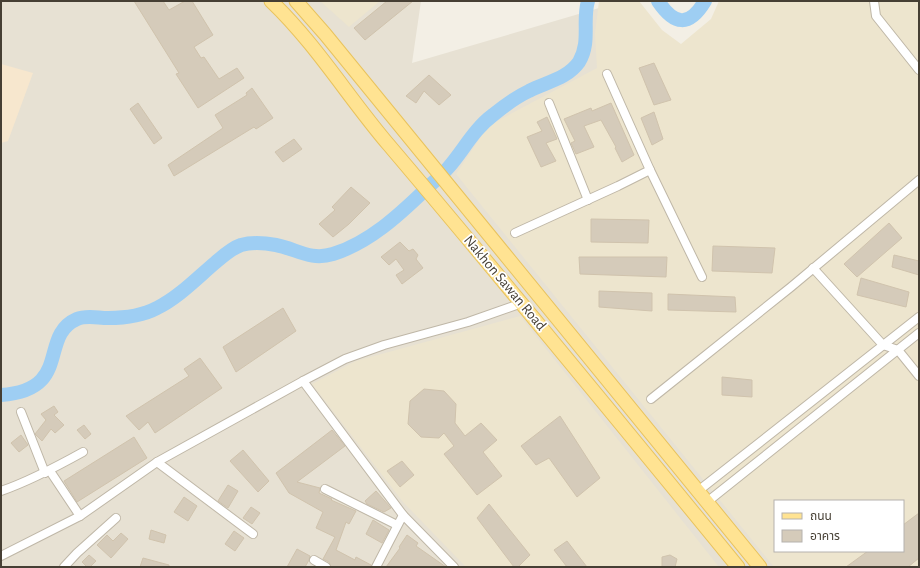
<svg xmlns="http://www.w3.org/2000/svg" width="920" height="568" font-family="'Alegreya Sans','Noto Sans Thai',sans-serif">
<rect width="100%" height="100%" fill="#f3efe5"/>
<!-- residential -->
<path fill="#e7e1d3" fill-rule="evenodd" d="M1,1H421L412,63L623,1L749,186L919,52V567H1ZM775,501H903V551H775Z"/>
<!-- commercial -->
<polygon fill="#f7e7ce" points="1,64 33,73 8,141 1,143"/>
<!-- education -->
<g fill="#ede5ce" fill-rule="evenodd">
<polygon points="320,1 380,1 349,27"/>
<path d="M599,1H639L662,30L681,44L711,19L719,1H919V567H774L456,174L488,126L597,68L595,34ZM775,501H903V551H775Z"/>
<polygon points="520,316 719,567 466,567 403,502 312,384 356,361"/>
</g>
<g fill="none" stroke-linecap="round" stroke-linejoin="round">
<!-- river -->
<g stroke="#9ecef3" stroke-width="14">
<path d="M658,1C674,25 689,28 705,1"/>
<path d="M1,395C73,390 38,336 77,319C86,315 98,318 108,318C125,318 142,316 157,308C179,297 197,278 216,262C223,256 232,248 241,245C252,242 265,243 276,245C297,249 310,261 333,254C369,243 399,215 425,190C433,182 441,176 448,168C463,151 474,129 493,115C504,106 516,97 529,91C546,82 567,79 579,62C591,42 582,21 588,1"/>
</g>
</g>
<!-- building -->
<g fill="#d5cbba" stroke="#d0c3ad">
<polygon points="134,1 163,1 169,10 185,1 192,1 213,35 194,47 201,58 204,57 219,79 237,68 244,78 198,108 176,74 179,73"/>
<polygon points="387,1 413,1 365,40 354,28"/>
<polygon points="654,63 671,100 654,105 639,68"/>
<polygon points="429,75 451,95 439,105 424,91 416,103 406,96"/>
<polygon points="252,88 273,118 256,129 254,127 174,176 168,165 223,128 215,115 247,95 246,93"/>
<polygon points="138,103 162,138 154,144 130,109"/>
<polygon points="611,103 634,155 622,162 615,148 616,147 601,120 584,126 594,147 576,154 571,143 575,141 564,119 591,108 592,111"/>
<polygon points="654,112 663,139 652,145 641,118"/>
<polygon points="547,117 557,139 546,143 556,161 541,167 527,137 542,131 537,122"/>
<polygon points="294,139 302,149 283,162 275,152"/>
<polygon points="351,187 370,203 349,224 333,237 319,224 335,210 332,207"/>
<polygon points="591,219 649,220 648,243 591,242"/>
<polygon points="889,223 902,238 857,277 844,264"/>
<polygon points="400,242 409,251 413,249 418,255 416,259 423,268 402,284 396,275 404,270 396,259 389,265 381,257"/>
<polygon points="713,246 775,248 772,273 712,271"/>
<polygon points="894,255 919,261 919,275 892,267"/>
<polygon points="579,257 667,257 666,277 580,274"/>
<polygon points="861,278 909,292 906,307 857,295"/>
<polygon points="599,291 652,293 652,311 599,307"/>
<polygon points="668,294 735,297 736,312 668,310"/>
<polygon points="283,308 296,331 236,372 223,347"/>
<polygon points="200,358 222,388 155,433 148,422 139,430 126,416 189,376 184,369"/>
<polygon points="722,377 752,380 752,397 722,395"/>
<polygon points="424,389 444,391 456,404 455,423 465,436 481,423 497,440 483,452 502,476 477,495 444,454 454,446 444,433 439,438 421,437 408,424 410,401"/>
<polygon points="54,406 58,412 54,415 64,425 55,433 51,429 42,441 35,434 46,420 41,414"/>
<polygon points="560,416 600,478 577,497 549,458 536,465 521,446"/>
<polygon points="84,425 91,434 85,439 77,430"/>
<polygon points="332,430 345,446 297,482 320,488 319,493 332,499 331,500 356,511 349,524 346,522 336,550 355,560 356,557 371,565 371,567 331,567 329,562 323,559 335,537 316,528 323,512 289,493 276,473"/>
<polygon points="21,435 28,445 19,452 11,443"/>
<polygon points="134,437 147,458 77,502 64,481"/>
<polygon points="243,450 269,481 258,492 230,461"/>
<polygon points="402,461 414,475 400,487 387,471"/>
<polygon points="228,485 238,491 228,508 218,501"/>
<polygon points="376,491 391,508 384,512 367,504 365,501"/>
<polygon points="184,497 197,506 188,521 174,512"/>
<polygon points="489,504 530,555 518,567 514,567 477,518"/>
<polygon points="251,507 260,513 252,524 243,518"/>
<polygon points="919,513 919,558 908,567 846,567 868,551 903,551 903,525"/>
<polygon points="373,520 389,530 382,543 366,534"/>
<polygon points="151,530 166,535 164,543 149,539"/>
<polygon points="234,531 244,538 235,551 225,544"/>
<polygon points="121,533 128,539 111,558 97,545 107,535 113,541"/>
<polygon points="407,535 418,543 416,546 446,567 386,567 400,548 399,547"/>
<polygon points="567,541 587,567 567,567 554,550"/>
<polygon points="297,549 310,556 309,560 305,567 287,567"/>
<polygon points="89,555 96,561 90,567 87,567 82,562"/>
<polygon points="670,555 677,559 675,567 662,567 662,557"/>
<polygon points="143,558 169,565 169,567 140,567"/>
</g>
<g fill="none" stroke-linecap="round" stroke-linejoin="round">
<defs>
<g id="street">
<polyline points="874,1 876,16 919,70"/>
<polyline points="549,103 588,200"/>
<polyline points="650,170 702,277"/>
<polyline points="515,233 618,186 650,170 607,74"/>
<polyline points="813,268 883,345 898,350 919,376"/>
<polyline points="303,381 403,515"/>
<polyline points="651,399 791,287 919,180"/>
<polyline points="21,412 45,473"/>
<polyline points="157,462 253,534"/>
<polyline points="50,471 80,516"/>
<polyline points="325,489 397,525"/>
<path d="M1,491C30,481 56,467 83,452"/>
<polyline points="698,491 919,317"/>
<polyline points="707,502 919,333"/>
<polyline points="1,556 80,516 157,462 303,381 345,359 384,345 468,322 522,303"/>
<polyline points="314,560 326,567"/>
<polyline points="64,567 77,553 116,518"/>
<polyline points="376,567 403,515 454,567"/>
</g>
<g id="primary">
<path d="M271,1C316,44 348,97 388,144C506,283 622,425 738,567"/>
<polyline points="296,1 325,34 760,567"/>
</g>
</defs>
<!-- street casing -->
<use href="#street" stroke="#bfb7a7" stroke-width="10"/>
<!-- primary casing -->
<use href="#primary" stroke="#e9c35d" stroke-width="15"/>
<!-- street -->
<use href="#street" stroke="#fff" stroke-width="8"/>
<!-- primary -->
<use href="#primary" stroke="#ffe392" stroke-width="13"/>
</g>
<g text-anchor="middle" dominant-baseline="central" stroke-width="3.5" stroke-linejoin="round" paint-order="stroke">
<!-- street labels -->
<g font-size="15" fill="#463f34" stroke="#fff">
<text transform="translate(505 283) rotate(50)">Nakhon Sawan Road</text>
</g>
</g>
<!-- border -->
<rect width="920" height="568" fill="none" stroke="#463f34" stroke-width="4"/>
<!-- legend -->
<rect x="774" y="500" width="130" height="52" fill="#ffffff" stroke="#b5b2ae"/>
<rect x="782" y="513" width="20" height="6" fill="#ffe392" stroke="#b5b2ae"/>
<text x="810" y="520" font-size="12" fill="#463f34">ถนน</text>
<rect x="782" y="530" width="20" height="12" fill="#d5cbba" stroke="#b5b2ae"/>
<text x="810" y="540" font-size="12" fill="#463f34">อาคาร</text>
</svg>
